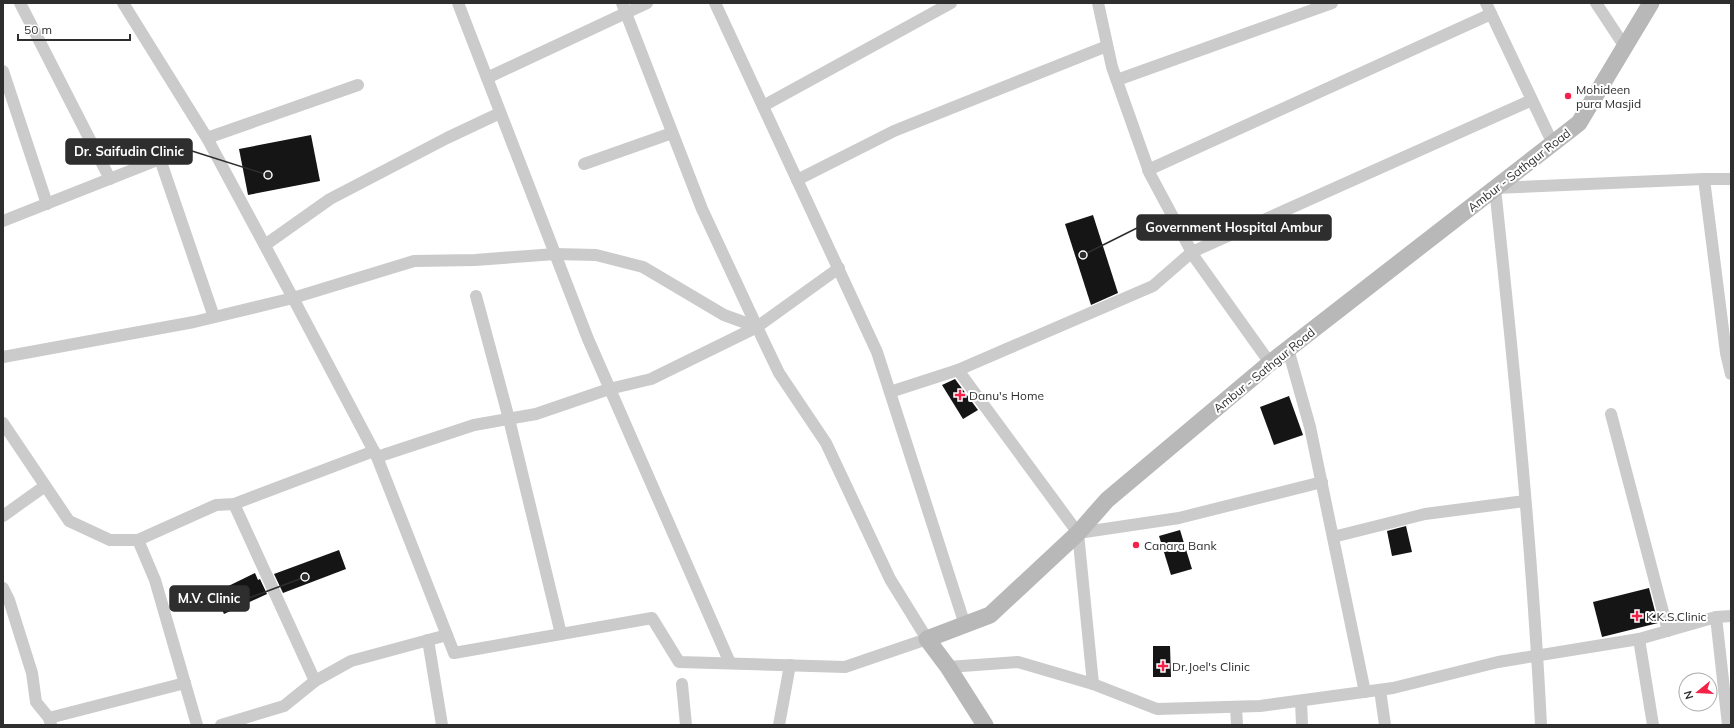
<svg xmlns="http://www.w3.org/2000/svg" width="1734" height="728" font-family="Mulish,sans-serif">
<rect width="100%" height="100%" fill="#fff"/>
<!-- building -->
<g fill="#151515">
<polygon points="311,135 320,181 248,195 239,149"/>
<polygon points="1093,215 1118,293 1091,305 1065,224"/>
<polygon points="955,379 978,410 963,419 942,385"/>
<polygon points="1289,396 1303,435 1274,445 1260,407"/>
<polygon points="1406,526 1412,552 1392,556 1387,531"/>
<polygon points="1180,530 1192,569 1171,575 1159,536"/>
<polygon points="339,550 346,569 283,593 274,574"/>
<polygon points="255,573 258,580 260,579 267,594 224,614 214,593"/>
<polygon points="1649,588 1658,623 1602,637 1593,602"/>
<polygon points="1153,646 1170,646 1171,677 1153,677"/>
</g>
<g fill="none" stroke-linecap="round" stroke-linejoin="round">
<!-- street -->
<g stroke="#cbcbcb" stroke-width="12">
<polyline points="20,3 110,179"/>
<polyline points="458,3 588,339 730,663"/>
<polyline points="622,3 702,209 757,327"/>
<polyline points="715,3 877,352 965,625"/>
<polyline points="1098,3 1112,67 1150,174 1195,258 1270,363"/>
<polyline points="1486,3 1553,144"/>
<polyline points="1596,3 1625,47"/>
<polyline points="3,71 47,204"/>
<polyline points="487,78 647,3"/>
<polyline points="1117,80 1332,3"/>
<polyline points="763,106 951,3"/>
<polyline points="207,138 358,85"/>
<polyline points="584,164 672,133"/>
<polyline points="1148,170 1491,14"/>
<polyline points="1704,179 1731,179"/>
<polyline points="797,180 894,131 1107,46"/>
<polyline points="3,221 160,159 214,317"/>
<polyline points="265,245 330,199 447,138 500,113"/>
<polyline points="476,296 509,419 561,634"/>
<polyline points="1288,349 1310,427 1365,692"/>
<polyline points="3,357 194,322 293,298 377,457 454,653 652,618 679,662 845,667 927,639 890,579 826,443 779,373 757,327 724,315 643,267 596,255 555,254 475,260 414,261 293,298 207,138 123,3"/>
<polyline points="958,370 1078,533 1093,684"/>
<polyline points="890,392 958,370 1153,286 1192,252 1532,100"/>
<polyline points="1611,414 1668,631"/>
<polyline points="3,423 69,521 110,540 138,540 155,580 197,725"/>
<polyline points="377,457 474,425 536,414 609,389 651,379 757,327 839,268"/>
<polyline points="234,504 315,681"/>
<polyline points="3,516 45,486"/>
<polyline points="1078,533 1179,518 1322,482"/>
<polyline points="1333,537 1425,514 1525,501"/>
<polyline points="138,540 216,505 234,504 374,451"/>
<polyline points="3,588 9,600 32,673 36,702 49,718"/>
<polyline points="1716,617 1728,725"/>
<polyline points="1639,639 1653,725"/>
<polyline points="428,640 442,725"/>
<polyline points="948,667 1018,662 1093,684 1157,709 1260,706 1393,688 1498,662 1639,639 1716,617 1731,616"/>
<polyline points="682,684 686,725"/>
<polyline points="1380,690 1385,725"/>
<polyline points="1301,701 1302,725"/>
<polyline points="1236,707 1237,725"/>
<polyline points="51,725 49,718 185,683"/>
<polyline points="221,725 284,706 315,681 351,661 447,635"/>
<polyline points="779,725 790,665"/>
<path d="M1541,725C1532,546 1514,367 1495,188L1704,179L1726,353L1731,374"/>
</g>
<!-- secondary -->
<polyline stroke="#b8b8b8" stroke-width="17" points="985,725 948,667 927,639 990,615 1078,533 1107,500 1270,363 1579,123 1651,3"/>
</g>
<!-- markers -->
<g fill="#f42148" stroke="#fff" stroke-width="1.5">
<circle cx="1568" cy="96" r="4"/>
<path d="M958 389h4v4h4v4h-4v4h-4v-4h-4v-4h4z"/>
<circle cx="1136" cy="545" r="4"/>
<path d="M1635 610h4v4h4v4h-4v4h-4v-4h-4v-4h4z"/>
<path d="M1161 660h4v4h4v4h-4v4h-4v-4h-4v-4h4z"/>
</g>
<g text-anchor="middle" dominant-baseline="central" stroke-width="4" stroke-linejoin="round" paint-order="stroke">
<!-- poi labels -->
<g font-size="12" fill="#2e2e2e" stroke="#fff" text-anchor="start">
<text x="1576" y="89">Mohideen<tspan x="1576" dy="14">pura Masjid</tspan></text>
<text x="969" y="395">Danu's Home</text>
<text x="1144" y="545">Canara Bank</text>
<text x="1646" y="616">K.K.S.Clinic</text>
<text x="1172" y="666">Dr.Joel's Clinic</text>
</g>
<!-- street labels -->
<g font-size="12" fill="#2e2e2e" stroke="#fff">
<text transform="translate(1519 170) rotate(-38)">Ambur - Sathgur Road</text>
<text transform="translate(1264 370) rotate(-39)">Ambur - Sathgur Road</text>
</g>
</g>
<!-- callouts -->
<path fill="none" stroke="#2e2e2e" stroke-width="1.5" d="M268 175L192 151M1083 255L1137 228M305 577L249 598"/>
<g fill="#2e2e2e" stroke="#fff" stroke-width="1.5">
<circle cx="268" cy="175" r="4"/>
<circle cx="1083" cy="255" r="4"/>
<circle cx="305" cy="577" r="4"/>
</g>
<g fill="#2e2e2e" stroke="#2e2e2e" stroke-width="1.5">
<rect x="66" y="139" width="126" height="25" rx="4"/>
<rect x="1137" y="215" width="194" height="25" rx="4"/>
<rect x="170" y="586" width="79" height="25" rx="4"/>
</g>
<g font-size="13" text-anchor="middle" font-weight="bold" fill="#fff">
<text x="129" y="156">Dr. Saifudin Clinic</text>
<text x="1234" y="232">Government Hospital Ambur</text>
<text x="209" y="603">M.V. Clinic</text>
</g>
<!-- border -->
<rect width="1734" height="728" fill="none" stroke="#2e2e2e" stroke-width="8"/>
<!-- north arrow -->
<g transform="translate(1698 692) rotate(252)"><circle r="19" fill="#ffffff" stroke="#ababab"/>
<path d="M0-3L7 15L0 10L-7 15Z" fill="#f42148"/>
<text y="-6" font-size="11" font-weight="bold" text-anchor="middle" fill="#2e2e2e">N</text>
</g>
<!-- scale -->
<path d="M18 34v6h112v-6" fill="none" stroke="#2e2e2e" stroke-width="2"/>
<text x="24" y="34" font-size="12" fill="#2e2e2e" stroke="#ffffff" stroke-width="3" paint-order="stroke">50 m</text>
</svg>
